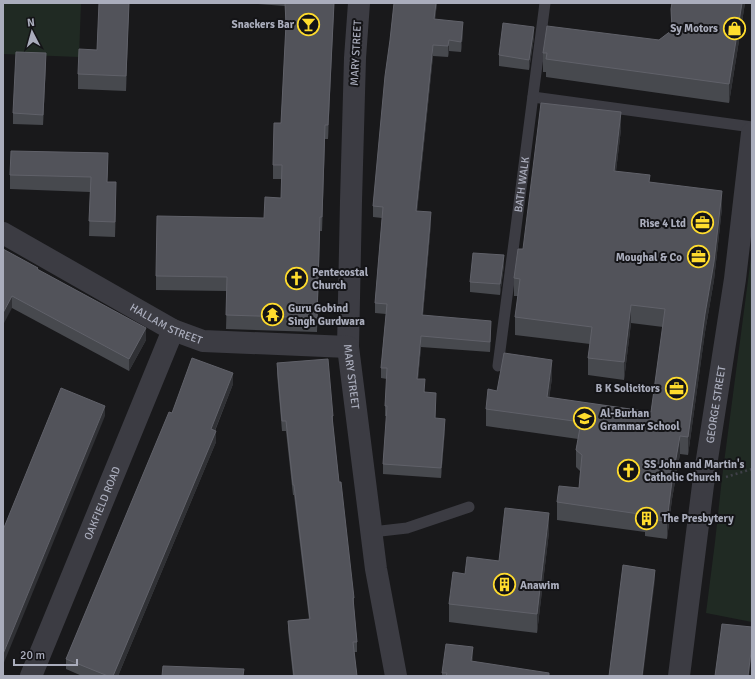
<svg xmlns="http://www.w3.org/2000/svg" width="755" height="679" font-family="Signika,sans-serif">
<rect width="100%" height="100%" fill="#19191b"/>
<!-- green -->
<g fill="#202a23">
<polygon points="3,3 81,3 79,57 3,54"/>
<polygon points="752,250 752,622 706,613 715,542 722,478"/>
</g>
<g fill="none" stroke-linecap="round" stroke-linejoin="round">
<!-- path -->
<polyline stroke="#3f4048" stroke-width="2.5" stroke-dasharray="2 3" stroke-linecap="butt" points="726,477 752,469"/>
<!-- lane -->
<g stroke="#3c3c43" stroke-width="11">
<polyline points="533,97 752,127"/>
<path id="s1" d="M498,366L545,3"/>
<polyline points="372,532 407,528 469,507"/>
</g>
<!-- street -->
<g stroke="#3c3c43" stroke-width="22">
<path id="s2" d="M359,3L355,58L351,201L348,347L376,569L396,676"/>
<path id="s3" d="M3,233L173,330L203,341L348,347"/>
<path id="s4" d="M31,676L173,330"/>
<path id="s5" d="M679,676L703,485L735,279L752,133"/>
</g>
</g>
<!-- wall -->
<g fill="#47494e">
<polygon points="99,3 129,3 126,91 78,89 78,74 97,50"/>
<polygon points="258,3 334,3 328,139 325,139 322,231 320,231 317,332 226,329 227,291 156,290 156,276 264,218 281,198 281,179 273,179 273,165 281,123 286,27 285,6 258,4"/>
<polygon points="394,3 437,3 435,19 463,33 461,52 449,51 448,57 433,56 417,211 431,223 423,315 491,331 490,352 421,347 418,379 425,392 436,403 435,418 445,429 441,478 383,474 383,464 387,416 385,416 385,406 387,379 381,378 381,368 386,314 375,313 375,303 382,218 373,217 373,206"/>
<polygon points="672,3 745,3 729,103 546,77 546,72 543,72 543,53 659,40 671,31 671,9"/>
<polygon points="534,37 529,70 499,66 499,55"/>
<polygon points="46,63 43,125 13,124 13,113"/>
<polygon points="621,129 616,171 650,182 722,208 714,280 705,332 688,455 680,454 672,499 667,539 645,536 645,532 557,520 557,502 579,488 580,471 576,467 576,450 578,439 486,426 486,409 497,391 552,378 549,398 651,412 663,327 631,323 624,380 588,375 588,358 590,344 515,335 515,317 518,296 514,296 514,278 523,249"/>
<polygon points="108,168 107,182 116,197 115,237 89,236 90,192 10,189 10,175"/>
<polygon points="3,249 38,270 146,340 129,371 12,308"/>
<polygon points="504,265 500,295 470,292 470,282"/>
<polygon points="277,363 333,416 333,427 339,482 354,598 354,608 357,642 357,652 354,652 357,676 293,676 288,631 288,621 309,619 294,495 293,495 286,431 282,431 277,374"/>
<polygon points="233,384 215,431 216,442 118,676 82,676 66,669 66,659 172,413"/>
<polygon points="549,532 537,633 449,622 449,604 499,561"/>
<polygon points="473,657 472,661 549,676 442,676 442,673"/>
</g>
<!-- shaded-wall -->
<g fill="#303135">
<polygon points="129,3 126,91 126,76"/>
<polygon points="334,3 334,10 328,139 328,125"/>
<polygon points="436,3 437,3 434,30 434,19"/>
<polygon points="742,3 745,3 729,103 729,84"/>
<polygon points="463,22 463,33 461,52 461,42"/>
<polygon points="534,27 534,37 529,70 529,60"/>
<polygon points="449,40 449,51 448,57 448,46"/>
<polygon points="433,45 433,56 416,222 416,211"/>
<polygon points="46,53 46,63 43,125 43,115"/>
<polygon points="621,112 621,129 614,188 614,171"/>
<polygon points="325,125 325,139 322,231 322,217"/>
<polygon points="116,182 116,197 115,237 115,222"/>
<polygon points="722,191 722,208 714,280 705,332 688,455 688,437"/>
<polygon points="431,212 431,223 422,326 422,315"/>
<polygon points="320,217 320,231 317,332 317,318"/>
<polygon points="504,255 504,265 500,295 500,284"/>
<polygon points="12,296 12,308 3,325 3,313"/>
<polygon points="631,305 631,323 624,380 624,362"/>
<polygon points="491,321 491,331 490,352 490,342"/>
<polygon points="146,328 146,340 129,371 129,359"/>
<polygon points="421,336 421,347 417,389 417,379"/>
<polygon points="552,360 552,378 547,415 547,397"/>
<polygon points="233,373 233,384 211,440 211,429"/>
<polygon points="436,393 436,403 435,429 435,418"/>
<polygon points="105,406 105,416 3,665 3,654"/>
<polygon points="445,419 445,429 441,478 441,468"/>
<polygon points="216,431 216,442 118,676 113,676"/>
<polygon points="680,436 680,454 672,499 667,539 667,521 672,481"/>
<polygon points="549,513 549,532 537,633 537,614"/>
<polygon points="655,570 655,580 643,676 642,676"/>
<polygon points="752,644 752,654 749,676 748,676"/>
<polygon points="473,647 473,657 471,671 471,661"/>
</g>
<!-- building -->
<g fill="#52535a" stroke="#606169">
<polygon points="99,3 129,3 126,76 78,74 79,49 97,50"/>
<polygon points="285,3 334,3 328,125 325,125 322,217 320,217 317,318 226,315 227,277 156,276 157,216 264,218 265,197 281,198 282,165 273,165 274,123 281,123 286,24"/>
<polygon points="394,3 436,3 434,19 463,22 461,42 449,40 448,46 433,45 416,211 431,212 422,315 491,321 490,342 421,336 417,379 425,379 424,392 436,393 435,418 445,419 441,468 383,464 387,406 385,406 387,368 381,368 387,304 375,303 383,207 373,206 385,76 390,40"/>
<polygon points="672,3 742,3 729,84 546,59 547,53 543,53 547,26 659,40 672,30 671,9"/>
<polygon points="503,23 534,27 529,60 499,55"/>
<polygon points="16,52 46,53 43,115 13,113"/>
<polygon points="541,103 621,112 614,171 650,175 649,182 722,191 714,262 705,314 688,437 680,436 672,481 667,521 645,519 646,515 557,502 559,486 579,488 582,455 576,450 581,422 486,409 488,389 497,391 504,353 552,360 547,397 651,412 665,309 631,305 624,362 588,358 592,327 515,317 520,279 514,278 518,249 523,249"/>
<polygon points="11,151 108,153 107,182 116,182 115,222 89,221 91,177 10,175"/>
<polygon points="3,249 38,268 37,269 146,328 129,359 12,296 3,313"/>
<polygon points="473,253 504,255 500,284 470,282"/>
<polygon points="192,358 233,373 211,429 216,431 113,676 108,676 66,659 169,412 172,413"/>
<polygon points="328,359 333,416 332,416 339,482 341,482 354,598 353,598 357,642 353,642 357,676 294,676 288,621 310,619 294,485 293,485 286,421 282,421 277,363"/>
<polygon points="61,388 105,406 3,654 3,530"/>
<polygon points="505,508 549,513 537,614 449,604 453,572 465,574 467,557 499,561"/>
<polygon points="623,565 655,570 642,676 609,676"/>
<polygon points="722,624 752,627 752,644 748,676 715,676"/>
<polygon points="446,644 473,647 471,661 549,673 549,676 446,676 447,673 442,673"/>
<polygon points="163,666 244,669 243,676 162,676"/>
</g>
<!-- icons -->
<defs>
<symbol id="bar-ring" viewBox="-11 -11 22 22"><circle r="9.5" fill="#141417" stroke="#ffdc2d" stroke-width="1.5"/><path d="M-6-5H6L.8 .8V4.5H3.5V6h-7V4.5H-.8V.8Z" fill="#ffdc2d"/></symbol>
<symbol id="shop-ring" viewBox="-11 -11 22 22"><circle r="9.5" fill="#141417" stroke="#ffdc2d" stroke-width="1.5"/><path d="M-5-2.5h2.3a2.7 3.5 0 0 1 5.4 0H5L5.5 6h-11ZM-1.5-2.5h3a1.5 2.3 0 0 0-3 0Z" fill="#ffdc2d"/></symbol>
<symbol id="office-ring" viewBox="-11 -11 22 22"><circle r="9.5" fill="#141417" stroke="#ffdc2d" stroke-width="1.5"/><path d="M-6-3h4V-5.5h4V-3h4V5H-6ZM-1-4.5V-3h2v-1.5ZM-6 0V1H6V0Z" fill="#ffdc2d"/></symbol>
<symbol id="church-ring" viewBox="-11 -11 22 22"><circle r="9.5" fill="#141417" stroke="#ffdc2d" stroke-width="1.5"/><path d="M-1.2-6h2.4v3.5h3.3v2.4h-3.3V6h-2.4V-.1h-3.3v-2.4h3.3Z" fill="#ffdc2d"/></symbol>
<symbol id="temple-ring" viewBox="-11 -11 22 22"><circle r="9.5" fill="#141417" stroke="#ffdc2d" stroke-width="1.5"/><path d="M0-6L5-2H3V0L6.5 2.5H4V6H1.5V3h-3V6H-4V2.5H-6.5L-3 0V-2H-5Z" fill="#ffdc2d"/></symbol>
<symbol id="school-ring" viewBox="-11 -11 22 22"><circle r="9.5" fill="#141417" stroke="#ffdc2d" stroke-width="1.5"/><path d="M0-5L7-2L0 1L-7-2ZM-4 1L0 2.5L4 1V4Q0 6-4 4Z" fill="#ffdc2d"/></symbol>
<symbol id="building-ring" viewBox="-11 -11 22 22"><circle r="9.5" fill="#141417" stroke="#ffdc2d" stroke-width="1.5"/><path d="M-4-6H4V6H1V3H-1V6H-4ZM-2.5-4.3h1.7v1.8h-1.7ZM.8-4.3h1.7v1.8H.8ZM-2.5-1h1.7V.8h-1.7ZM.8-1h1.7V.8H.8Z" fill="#ffdc2d"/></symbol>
</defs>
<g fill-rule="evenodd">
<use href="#bar-ring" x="296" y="12" width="25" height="25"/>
<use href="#shop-ring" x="722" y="16" width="25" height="25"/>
<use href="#office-ring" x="690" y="210" width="25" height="25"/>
<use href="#office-ring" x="686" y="244" width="25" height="25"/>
<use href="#church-ring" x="284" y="266" width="25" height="25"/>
<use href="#temple-ring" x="260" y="302" width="25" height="25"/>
<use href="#office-ring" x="664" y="376" width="25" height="25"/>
<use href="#school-ring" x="572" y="406" width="25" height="25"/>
<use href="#church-ring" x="616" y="458" width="25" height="25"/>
<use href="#building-ring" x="634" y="506" width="25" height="25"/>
<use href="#building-ring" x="492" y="572" width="25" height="25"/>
</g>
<g text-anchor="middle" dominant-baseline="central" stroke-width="4" stroke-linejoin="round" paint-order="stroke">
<!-- poi labels -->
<g font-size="11" font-weight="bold" fill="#aaadbc" stroke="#141417" text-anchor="start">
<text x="294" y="24" text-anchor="end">Snackers Bar</text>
<text x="718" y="28" text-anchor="end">Sy Motors</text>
<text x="686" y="223" text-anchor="end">Rise 4 Ltd</text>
<text x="682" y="257" text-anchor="end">Moughal &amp; Co</text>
<text x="312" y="272">Pentecostal<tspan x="312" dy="13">Church</tspan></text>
<text x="288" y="308">Guru Gobind<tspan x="288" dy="13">Singh Gurdwara</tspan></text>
<text x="660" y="388" text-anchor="end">B K Solicitors</text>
<text x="600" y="413">Al-Burhan<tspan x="600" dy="13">Grammar School</tspan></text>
<text x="644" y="464">SS John and Martin's<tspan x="644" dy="13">Catholic Church</tspan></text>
<text x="662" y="518">The Presbytery</text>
<text x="520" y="585">Anawim</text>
</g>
<!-- street labels -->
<g font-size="11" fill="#aaadbc" stroke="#141417">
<text transform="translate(356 53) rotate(-87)">MARY STREET</text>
<text stroke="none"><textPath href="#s1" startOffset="183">BATH WALK</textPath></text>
<text stroke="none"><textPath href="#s3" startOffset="187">HALLAM STREET</textPath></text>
<text stroke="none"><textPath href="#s2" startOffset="374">MARY STREET</textPath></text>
<text stroke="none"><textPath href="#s5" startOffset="274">GEORGE STREET</textPath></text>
<text stroke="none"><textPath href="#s4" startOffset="187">OAKFIELD ROAD</textPath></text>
</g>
</g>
<!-- border -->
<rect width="755" height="679" fill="none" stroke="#aaadbc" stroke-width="8"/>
<!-- north arrow -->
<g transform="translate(32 32) rotate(354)" stroke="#141417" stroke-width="3" paint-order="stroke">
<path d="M0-3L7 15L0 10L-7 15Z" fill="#aaadbc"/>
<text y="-6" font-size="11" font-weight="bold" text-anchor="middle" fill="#aaadbc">N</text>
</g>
<!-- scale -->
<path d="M14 659v6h63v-6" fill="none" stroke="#aaadbc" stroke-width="2"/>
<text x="20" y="659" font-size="12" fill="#aaadbc" stroke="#141417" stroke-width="3" paint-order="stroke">20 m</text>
</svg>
